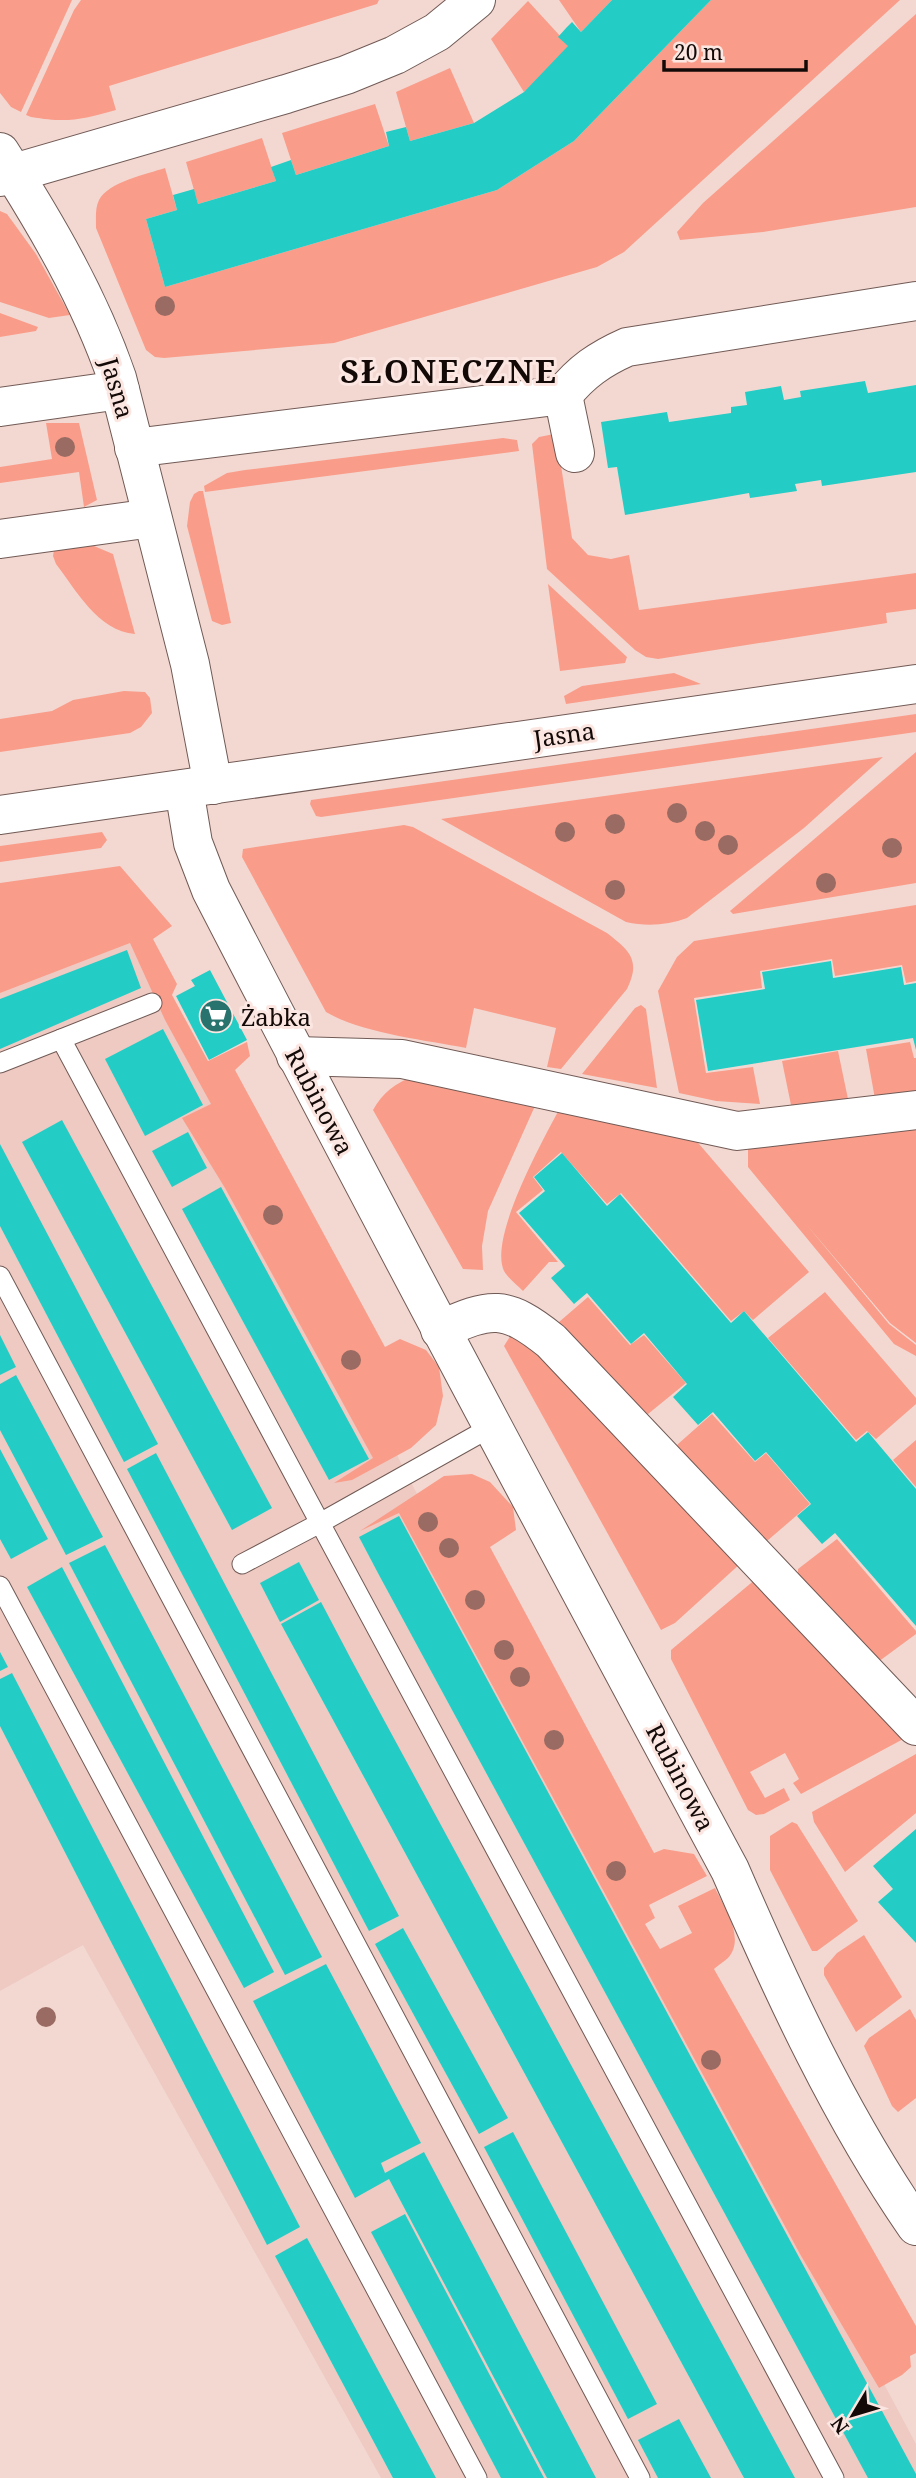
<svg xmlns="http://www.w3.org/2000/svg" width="916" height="2478" font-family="'Noto Serif',serif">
<rect width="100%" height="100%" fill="#f3d8d2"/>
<!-- built -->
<polygon fill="#eecac3" points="0,894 121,920 627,1901 916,2444 916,2478 381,2478 83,1945 0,1991"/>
<!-- green -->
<g fill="#f99d8a">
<polygon points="0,0 72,0 21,112 11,107 0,93"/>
<path d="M81,0H379L377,4L109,86L116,110C81,120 67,123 31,117L26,115L74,10Z"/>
<polygon points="559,0 612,0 581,32"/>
<path d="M711,0H900L624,252L597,267L334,343L164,358L155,357L146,350L96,228C96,218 95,208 99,200C108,182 147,174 165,168L177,210L146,219L165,287L497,190L574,141Z"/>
<polygon points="528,1 573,50 524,92 491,39"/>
<polygon points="916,14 916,207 763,232 680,240 677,232 703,203"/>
<polygon points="450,68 474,123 410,141 396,92"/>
<polygon points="375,104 389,146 296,175 282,133"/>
<polygon points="262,138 276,181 198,204 186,162"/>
<polygon points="0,211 7,214 36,254 70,315 49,318 0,302"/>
<polygon points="0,313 38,327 36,331 0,337"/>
<polygon points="46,423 79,423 97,500 84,507 79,472 0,483 0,467 52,459"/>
<polygon points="554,434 557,439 572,538 588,555 611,559 629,555 639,610 916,573 916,609 886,613 887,623 658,659 646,657 635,650 547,569 532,444 539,437"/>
<polygon points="503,438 517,440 519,451 205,492 204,486 227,473 245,470"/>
<polygon points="199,491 203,491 231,623 222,625 212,621 187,526 190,502 194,494"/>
<path d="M81,545L94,546L113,554L135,634C98,631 76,590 56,564L53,556L54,550Z"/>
<polygon points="548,584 627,657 625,663 560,671"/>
<polygon points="674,673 701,684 566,704 564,696 582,686"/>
<polygon points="124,691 145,692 150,698 152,713 141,727 130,733 0,752 0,719 52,711 73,700"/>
<polygon points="916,714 916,732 321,817 316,816 310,804 311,800"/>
<polygon points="916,752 916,883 733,914 730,911"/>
<path d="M883,757L804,828L687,918C668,925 647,927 626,922L441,819Z"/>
<path d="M404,825L413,827L607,933C630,951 641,960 627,989L561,1069L547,1067L556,1028L474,1008L466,1048C425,1040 361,1033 326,1012L242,857L243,849Z"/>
<polygon points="102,832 107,840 101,848 0,862 0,846"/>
<polygon points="120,866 172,926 153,939 177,984 172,995 208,1061 247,1042 250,1056 235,1070 385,1347 400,1339 426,1350 439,1367 443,1396 436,1425 411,1448 352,1480 334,1483 373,1458 225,1188 182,1118 211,1104 165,1020 130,943 0,993 0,883"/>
<polygon points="916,905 916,981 906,983 902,965 835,976 832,959 760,971 762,988 694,998 706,1073 753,1067 760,1104 716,1101 679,1093 658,991 677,957 694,941"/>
<polygon points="641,1005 646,1009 657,1088 582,1074 635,1008"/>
<polygon points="910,1042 914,1058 916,1058 916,1093 875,1099 866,1049"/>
<polygon points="838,1051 848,1099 792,1110 782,1061"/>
<path d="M413,1076L539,1097L488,1211L482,1246L483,1270L463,1269L373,1110C383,1092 395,1084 413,1076Z"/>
<path d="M563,1102L687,1130L809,1272L753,1320L744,1311L731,1321L621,1193L607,1204L561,1152L533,1177L543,1190L516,1212L558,1262H549L523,1291C517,1285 508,1278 504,1271C488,1236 546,1135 563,1102Z"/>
<polygon points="916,1126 916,1343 890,1323 806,1224 889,1324 916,1345 916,1356 894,1344 748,1167 748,1141"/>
<polygon points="825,1292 916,1398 916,1404 876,1439 867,1431 856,1440 768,1338"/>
<polygon points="588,1297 630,1345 644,1335 686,1383 648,1414 638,1412 556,1327 559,1322"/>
<polygon points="522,1331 741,1563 675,1623 661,1630 504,1346 511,1335"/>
<polygon points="712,1414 755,1462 766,1453 810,1504 767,1541 675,1449 678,1444"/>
<polygon points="916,1440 916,1487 893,1460"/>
<path d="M472,1474L490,1482L513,1507L516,1530L490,1547L654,1853L664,1849L694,1854L707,1876L649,1905L655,1918L645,1924L660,1949L692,1933L678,1906L715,1888C724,1907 746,1938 728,1958C724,1962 718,1965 714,1969L916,2326V2353L910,2356L911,2367L902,2375L879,2388L800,2254L399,1513L360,1531L444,1476Z"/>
<polygon points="837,1539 916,1631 916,1634 878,1662 798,1575 798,1569"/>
<polygon points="757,1578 907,1737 801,1794 793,1783 799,1779 785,1753 750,1772 765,1798 784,1788 790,1800 764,1814 756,1815 748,1810 671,1659 671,1650"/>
<polygon points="916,1754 916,1813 845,1872 814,1822 812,1812"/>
<polygon points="792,1822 797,1824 858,1921 817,1951 812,1951 770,1870 770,1836"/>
<polygon points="864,1935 902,1997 856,2032 824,1975 824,1968 837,1953"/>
<polygon points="910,2009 916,2020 916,2098 898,2112 892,2106 864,2046 869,2038"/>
</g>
<!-- building -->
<g fill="#23cdc5">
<polygon points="612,0 711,0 574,141 497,190 165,287 146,219 177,210 173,195 194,189 198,204 276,181 271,167 291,160 296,175 389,146 386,132 406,127 410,141 474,123 524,92 568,46 558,37 567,27 572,22 581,32"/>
<polygon points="865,381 868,393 916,385 916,472 822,486 821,480 795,484 797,491 750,498 749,493 625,515 617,467 608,468 601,422 667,412 669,422 731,413 731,407 747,405 745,392 781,386 784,400 801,397 800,391"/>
<polygon points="127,950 141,988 0,1049 0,999"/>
<polygon points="831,961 833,978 901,967 904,985 916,983 916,1050 913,1038 708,1071 696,1000 765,989 762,972"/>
<polygon points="210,970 247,1040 209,1060 176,996 195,986 191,980"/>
<polygon points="163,1029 203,1105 145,1136 105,1059"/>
<polygon points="62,1120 272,1508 232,1530 22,1142"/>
<polygon points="188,1132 207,1168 172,1187 152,1151"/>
<polygon points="0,1144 158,1444 124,1462 0,1226"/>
<polygon points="562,1153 607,1206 620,1194 731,1323 744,1311 856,1442 868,1432 916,1489 916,1626 835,1533 822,1544 797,1516 811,1504 766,1452 755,1461 713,1412 698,1425 673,1397 687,1384 644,1333 631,1344 587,1293 574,1304 551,1278 565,1266 519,1213 545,1191 534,1177"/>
<polygon points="221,1187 369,1459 329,1480 182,1209"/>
<polygon points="0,1335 16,1367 0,1375"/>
<polygon points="16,1375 103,1537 66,1555 0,1430 0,1384"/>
<polygon points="0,1449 48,1539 11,1559 0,1539"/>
<polygon points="156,1453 399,1916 369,1931 127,1469"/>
<polygon points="399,1516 916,2474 916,2478 868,2478 379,1575 359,1537"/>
<polygon points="105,1545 322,1957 285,1975 69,1563"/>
<polygon points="299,1562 319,1600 280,1622 260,1583"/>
<polygon points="62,1567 274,1972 244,1988 27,1587"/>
<polygon points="321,1602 352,1661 795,2478 744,2478 281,1624"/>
<polygon points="0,1652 8,1667 0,1671"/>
<polygon points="12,1673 300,2227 267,2245 0,1726 0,1679"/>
<polygon points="916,1829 916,1943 878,1902 893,1889 873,1866"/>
<polygon points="403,1928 508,2118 479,2134 375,1944"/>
<polygon points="326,1964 421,2143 381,2163 385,2173 424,2152 596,2478 547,2478 389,2179 355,2198 253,2001"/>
<polygon points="513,2132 657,2404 628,2419 484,2147"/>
<polygon points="405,2214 544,2478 501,2478 371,2232"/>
<polygon points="307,2238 436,2478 393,2478 275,2256"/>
<polygon points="679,2419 711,2478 658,2478 638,2440"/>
</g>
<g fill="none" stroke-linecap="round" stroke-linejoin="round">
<defs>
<g id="service">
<polyline points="61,1039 152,1003"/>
<polyline points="0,1063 61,1039 320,1523 493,1426"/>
<polyline points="0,1276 640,2478"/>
<polyline points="242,1564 320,1523 834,2478"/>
<polyline points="0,1586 477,2478"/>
</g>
<g id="minor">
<path d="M0,152C46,224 89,297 117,378L190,664L213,785"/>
<polyline points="0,177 286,94 346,75 395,55 437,32 476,0"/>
<polyline points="563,395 575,453"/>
<polyline points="0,407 120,390"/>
<path d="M134,448L563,395C581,372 600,359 627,347L916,301"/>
<polyline points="0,539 152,518"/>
<path d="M184,789L193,843L211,890C380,1218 555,1544 730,1870C783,1992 840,2116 916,2226"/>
<polyline points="0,815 916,684"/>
<polyline points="296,1056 402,1059 737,1131 916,1110"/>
<path d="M440,1330C491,1307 505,1304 551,1341L916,1726"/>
</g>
</defs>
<!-- service casing -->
<use href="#service" stroke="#715a55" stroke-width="21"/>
<!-- minor casing -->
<use href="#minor" stroke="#715a55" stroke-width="40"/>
<!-- service -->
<use href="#service" stroke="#fff" stroke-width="19"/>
<!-- minor -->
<use href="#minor" stroke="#fff" stroke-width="38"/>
</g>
<!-- trees -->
<g fill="#996b62">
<circle cx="165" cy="306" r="10"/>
<circle cx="65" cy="447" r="10"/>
<circle cx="677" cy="813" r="10"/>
<circle cx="615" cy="824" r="10"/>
<circle cx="705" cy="831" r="10"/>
<circle cx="565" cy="832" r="10"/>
<circle cx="728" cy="845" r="10"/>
<circle cx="892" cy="848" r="10"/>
<circle cx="826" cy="883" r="10"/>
<circle cx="615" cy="890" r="10"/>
<circle cx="273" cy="1215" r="10"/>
<circle cx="351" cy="1360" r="10"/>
<circle cx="428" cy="1522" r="10"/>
<circle cx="449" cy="1548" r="10"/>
<circle cx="475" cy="1600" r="10"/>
<circle cx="504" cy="1650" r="10"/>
<circle cx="520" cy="1677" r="10"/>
<circle cx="554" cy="1740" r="10"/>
<circle cx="616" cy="1871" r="10"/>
<circle cx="46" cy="2017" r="10"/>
<circle cx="711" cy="2060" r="10"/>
</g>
<!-- icons -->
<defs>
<symbol id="supermarket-disc" viewBox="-11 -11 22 22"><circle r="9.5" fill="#29736e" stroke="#fce6e1"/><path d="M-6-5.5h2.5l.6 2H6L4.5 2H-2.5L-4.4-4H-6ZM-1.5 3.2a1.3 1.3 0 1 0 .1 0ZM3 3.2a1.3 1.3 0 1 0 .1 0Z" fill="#fff"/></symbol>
</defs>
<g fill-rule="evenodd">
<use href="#supermarket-disc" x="197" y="997" width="38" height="38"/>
</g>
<g text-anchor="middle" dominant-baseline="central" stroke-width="6" stroke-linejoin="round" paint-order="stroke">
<!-- street labels -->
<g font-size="24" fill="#130a08" stroke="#fce6e1">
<text transform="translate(118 388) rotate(74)">Jasna</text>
<text transform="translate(564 734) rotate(-8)">Jasna</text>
<text transform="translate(320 1101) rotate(62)">Rubinowa</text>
<text transform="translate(681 1777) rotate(62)">Rubinowa</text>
</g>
<!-- poi labels -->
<g font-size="24" fill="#130a08" stroke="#fce6e1" text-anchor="start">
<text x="241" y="1016">Żabka</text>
</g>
<!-- district labels -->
<g font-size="32" font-weight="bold" letter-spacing="2" fill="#130a08" stroke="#fce6e1">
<text x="449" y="370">SŁONECZNE</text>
</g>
</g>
<!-- north arrow -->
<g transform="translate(853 2415) rotate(232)" stroke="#fce6e1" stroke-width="5" paint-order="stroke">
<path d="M0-5L12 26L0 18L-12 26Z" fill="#130a08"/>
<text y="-10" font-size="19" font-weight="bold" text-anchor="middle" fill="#130a08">N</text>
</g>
<!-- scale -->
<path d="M664 60v10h142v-10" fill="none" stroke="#130a08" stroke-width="3.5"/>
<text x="674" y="60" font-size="21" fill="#130a08" stroke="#fce6e1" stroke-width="5" paint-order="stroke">20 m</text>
</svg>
